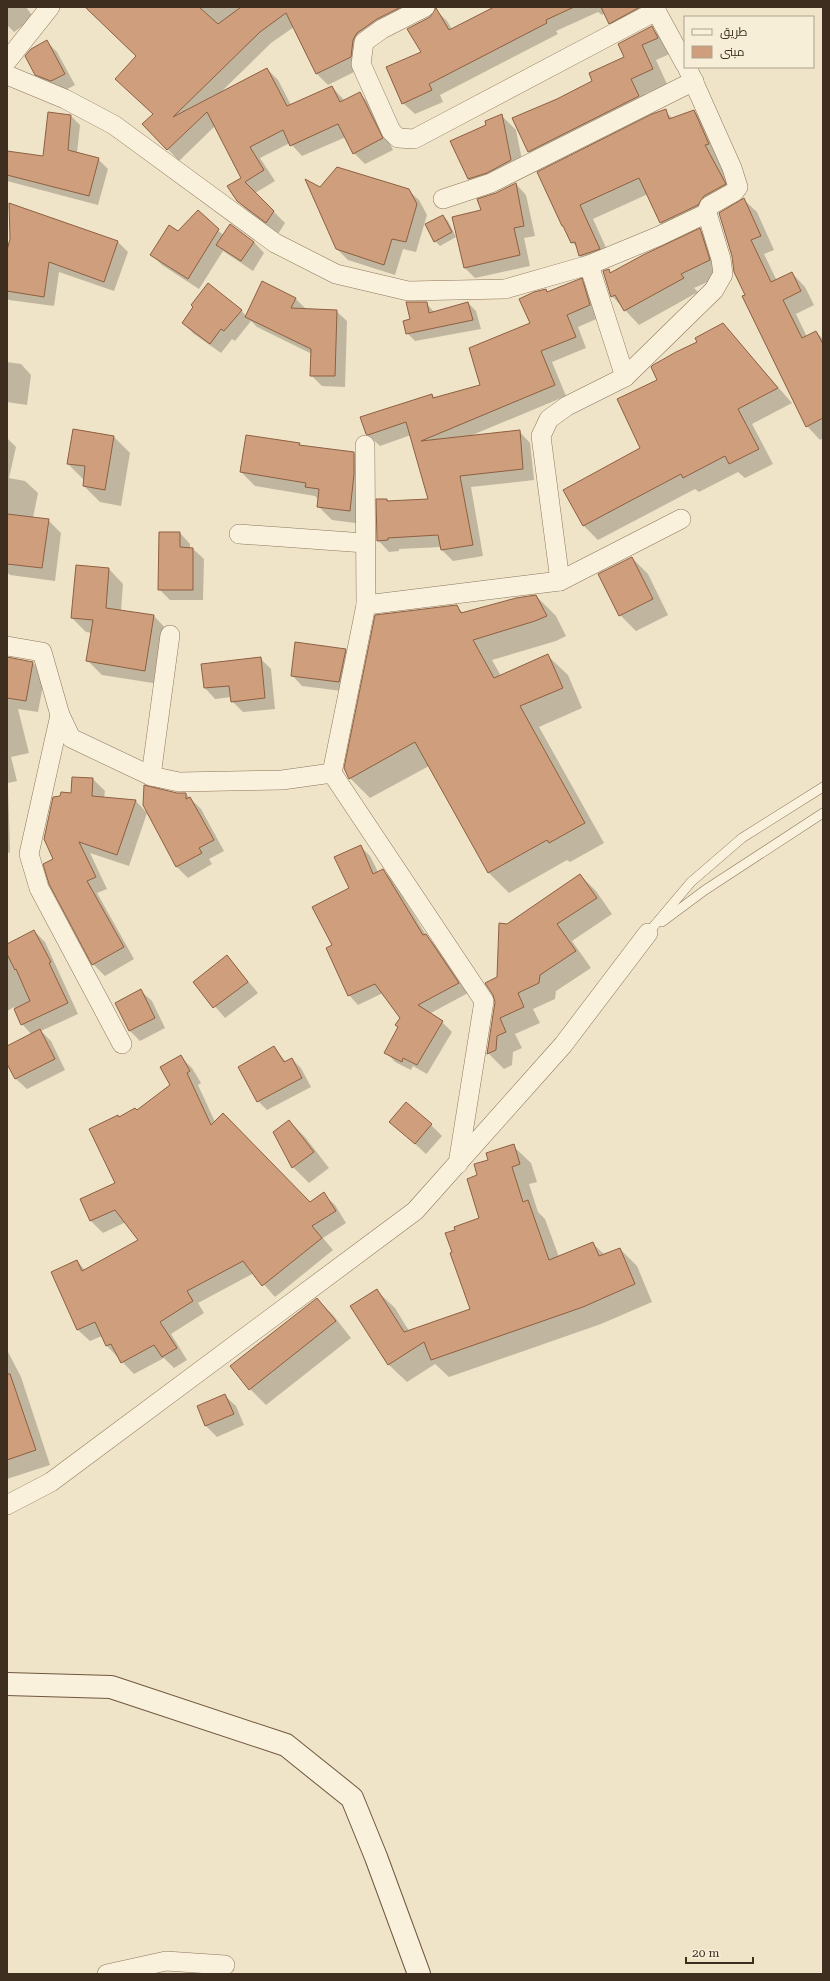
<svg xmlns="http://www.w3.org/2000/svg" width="830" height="1981" font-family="'Roboto Serif',Cairo,serif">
<rect width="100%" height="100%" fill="#f0e4c8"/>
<!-- shadow -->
<g fill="#0003">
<polygon points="7,7 26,7 34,18 14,32 7,25"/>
<polygon points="86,7 405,7 368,45 362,68 328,85 317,74 294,27 271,43 221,92 267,69 278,80 291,105 332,87 345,101 360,94 371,105 393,150 365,164 354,153 346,137 302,156 290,143 260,158 275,181 255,193 285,223 278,234 249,212 237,201 242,178 215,126 179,161 144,124 154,115 128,90 137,57"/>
<polygon points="496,7 659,7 621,34 609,23 605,13 602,15 598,12 556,31 558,34 440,95 443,102 415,114 403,103 422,52 431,17 436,10 447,21 452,29"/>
<polygon points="651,27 666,42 672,53 656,60 667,84 645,94 653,111 544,166 529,152 557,100 593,82 625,57"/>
<polygon points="46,41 57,52 75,85 62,92 47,85 36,74"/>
<polygon points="665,111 673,119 694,111 708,125 739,198 674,237 661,223 648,194 593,219 613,263 594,270 580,256 578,248 572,242 538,173"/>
<polygon points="71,116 80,125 77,153 98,159 108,169 98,205 7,181 7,153 44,157"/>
<polygon points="502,116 516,130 525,175 482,193 468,179"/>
<polygon points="516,184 526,195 535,236 524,238 530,266 475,278 465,268 496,194"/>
<polygon points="321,188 408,190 419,200 427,215 416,252 403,249 395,275 348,260 337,249"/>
<polygon points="743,199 757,212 774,250 764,254 777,281 792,273 805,287 814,305 796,314 807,337 816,332 823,339 823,438 820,440 807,426 746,295"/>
<polygon points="10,204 118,242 128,252 114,291 59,272 54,306 9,300 7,298 7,253 11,239"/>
<polygon points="198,211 223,235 254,242 264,253 253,271 223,251 199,289 162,265 151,254 178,232"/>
<polygon points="443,216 448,221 456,237 440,246 435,241"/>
<polygon points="700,230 714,244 724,275 694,288 698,292 639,325 612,296 608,270 612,273"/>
<polygon points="582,280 593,291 601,317 578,327 586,348 552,362 566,396 470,436 519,431 530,443 534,480 471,487 483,556 453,561 442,550 442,547 399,549 399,551 389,552 378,540 387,500 389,502 430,500 411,435 380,446 367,434 432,395 435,398 481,385 531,324 546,290 548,292"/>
<polygon points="262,283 296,299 306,309 336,311 347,321 345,387 322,386 311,375 312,354 257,327 251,321 235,341 232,339 221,353 194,334 183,323 241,310 246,316"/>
<polygon points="426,303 435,313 468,303 476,311 481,329 415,341 407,333 411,320"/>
<polygon points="723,324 792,403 752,424 773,464 745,478 738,472 699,492 695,489 598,540 583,525 642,448 659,380"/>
<polygon points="7,362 21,364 31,375 27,405 7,402"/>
<polygon points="74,430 114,437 130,453 121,506 100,502 84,486 84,480 68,464"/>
<polygon points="7,438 16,447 9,478 25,481 38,493 33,518 48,520 61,533 55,581 10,575 7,572"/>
<polygon points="299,444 302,447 354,453 367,467 363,524 332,520 318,506 319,500 315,496 255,486 241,472"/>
<polygon points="180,533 190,544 190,549 193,549 204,559 203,600 170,600 159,589"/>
<polygon points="632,558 648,574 668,615 636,631 620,615"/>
<polygon points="77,566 109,569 123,584 121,611 154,616 168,631 159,684 102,675 88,661 92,633 86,632 72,618"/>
<polygon points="536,596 556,616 566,636 556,641 492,660 501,676 548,656 568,675 582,708 539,727 604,843 570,862 567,860 509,893 489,873 429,766 370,798 350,778 456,606 464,614"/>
<polygon points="345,650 356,661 350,692 302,686 292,675"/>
<polygon points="7,658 33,663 45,674 38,712 18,709 29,753 11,757 17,781 8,783 10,852 7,854"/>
<polygon points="260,658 271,669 275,709 243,712 232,701 232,697 215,699 205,688"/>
<polygon points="73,778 93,779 105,791 104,798 136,801 147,813 129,866 90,853 107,889 97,893 134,959 105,976 93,964 50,883 61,797 72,794"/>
<polygon points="177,794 186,794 201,809 224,851 209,859 212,864 188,878 177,867 144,805"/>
<polygon points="361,847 370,856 378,872 382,870 392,879 426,935 435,945 468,993 429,1014 442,1022 452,1032 427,1074 413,1066 411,1070 395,1062 386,1052 399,1027 401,1018 383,993 358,1005 349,995 333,946"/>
<polygon points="580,875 596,891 612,914 572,941 591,968 556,991 555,999 533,1009 540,1023 515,1034 522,1048 513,1052 512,1065 504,1069 488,1053 496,1002 498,978 508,925"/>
<polygon points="34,931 45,942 78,1014 41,1031 51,1041 65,1070 27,1089 16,1079 7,1062 7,1047 32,1035 22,1024 14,1007 7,1011 7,945"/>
<polygon points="227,956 258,993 225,1018 194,982"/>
<polygon points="141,991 152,1001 165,1028 140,1041 129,1030"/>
<polygon points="274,1047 286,1062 292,1059 301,1068 311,1087 267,1110 258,1101"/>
<polygon points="181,1057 192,1068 201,1083 198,1085 215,1122 310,1204 323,1194 335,1205 346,1223 323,1238 333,1250 275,1297 254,1273 198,1303 204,1313 171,1334 187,1360 174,1368 164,1358 134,1374 107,1346 102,1336 90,1341 78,1330 52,1272 77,1261 85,1270 139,1241 126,1222 103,1233 91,1221 81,1199 116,1183 119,1118 137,1111 171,1085"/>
<polygon points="289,1121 305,1137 329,1168 309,1183 293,1167 274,1132"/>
<polygon points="391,1122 431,1125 442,1136 426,1154"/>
<polygon points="513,1146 531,1163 537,1182 529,1184 538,1212 545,1219 559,1257 592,1243 605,1255 620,1249 637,1266 652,1302 601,1324 449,1377 435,1364 407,1382 389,1365 352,1307 377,1291 395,1308 409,1331 471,1309 480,1218 479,1176 489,1160"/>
<polygon points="317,1299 333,1315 351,1338 266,1405 250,1389"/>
<polygon points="7,1350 21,1377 50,1465 7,1479"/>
<polygon points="225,1396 236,1406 244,1425 217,1437 206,1426 198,1407"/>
</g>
<!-- building -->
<g fill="#cf9f7d" stroke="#8d5f41">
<polygon points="85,7 199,7 218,24 241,7 401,7 377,19 357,33 353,40 351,57 316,74 286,13 260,32 173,117 267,68 287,106 332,86 340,102 360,92 383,138 353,154 338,124 290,146 283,130 250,147 264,170 245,182 274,211 266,223 237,201 227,186 241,178 207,112 167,150 142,124 153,114 115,79 136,56"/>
<polygon points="494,7 574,7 546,20 547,23 429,84 432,90 402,104 386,67 421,52 407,29 430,17 436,8 449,30"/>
<polygon points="601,7 640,7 609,24"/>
<polygon points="652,26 658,38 642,45 653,69 631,79 639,96 528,152 512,118 557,99 592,81 589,73 624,57 618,44"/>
<polygon points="47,40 65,74 51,81 35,75 25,56 31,49"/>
<polygon points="666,109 669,119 694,110 709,144 705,145 726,184 704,196 698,205 660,223 639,178 580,205 600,249 579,256 575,242 571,243 563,226 562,226 537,172 652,114"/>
<polygon points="48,112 71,115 68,150 99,158 89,196 7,175 7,151 43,156"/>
<polygon points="502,114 511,160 487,173 468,179 450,141 486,125 485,121"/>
<polygon points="337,167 409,189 417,204 406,242 392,239 384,265 336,249 305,179 320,187"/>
<polygon points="516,183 524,226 514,228 520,255 464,268 452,217 481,210 477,199 496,193"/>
<polygon points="744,198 761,236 751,240 771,282 792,272 801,291 783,300 802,338 816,331 823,344 823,418 806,427 742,296 745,295 734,272 732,256 719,213"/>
<polygon points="9,203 118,241 104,282 49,262 44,297 7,291 7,250 10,239"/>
<polygon points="198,210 219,229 188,279 150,255 169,225 178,231"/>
<polygon points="443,215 452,232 434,242 425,224"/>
<polygon points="230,224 254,242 241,261 216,245"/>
<polygon points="700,228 710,260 681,274 684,278 624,311 615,295 611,297 603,271 609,269 610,273 643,255"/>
<polygon points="582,278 590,305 567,315 576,337 541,351 555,385 421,441 520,430 523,469 460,476 473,545 441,550 438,535 388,538 388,540 377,541 376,499 387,499 387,501 428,499 406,422 368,435 366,434 360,417 432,394 433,398 480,385 469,348 530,323 519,299 534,292 546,289 547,292"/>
<polygon points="262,281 296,298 291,308 337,310 335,376 310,376 311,349 245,317"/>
<polygon points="208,283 242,310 224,331 221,329 210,344 182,323 193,307 191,305"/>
<polygon points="406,302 427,302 429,313 468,302 473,320 406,334 403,321 410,319"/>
<polygon points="723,323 778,388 738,409 759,449 729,464 725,456 683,478 681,474 583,526 563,490 640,448 617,399 657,380 651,367 653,365 676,352 697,342 695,338"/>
<polygon points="73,429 114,436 105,490 83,486 85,466 67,464"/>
<polygon points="246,435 300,443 299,445 354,452 354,474 350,511 317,507 319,489 305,487 306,483 240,472"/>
<polygon points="7,514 49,519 42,568 7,564"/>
<polygon points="159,532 180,532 180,547 193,548 193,590 158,590"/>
<polygon points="632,557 653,599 619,616 598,574"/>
<polygon points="76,565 109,568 106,608 154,615 145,671 86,661 93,620 71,618"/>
<polygon points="536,595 547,616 535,621 473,640 494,678 548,654 563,688 520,706 585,823 549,843 547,840 488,873 415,742 349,779 344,768 375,615 457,605 461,613 516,598"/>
<polygon points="295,642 346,649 339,682 291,676"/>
<polygon points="7,657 33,662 26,701 7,698"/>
<polygon points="261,657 265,698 231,702 229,686 204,688 201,664"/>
<polygon points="72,777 93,778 92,796 136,800 117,855 79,842 96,877 87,881 124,947 92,965 49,884 43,864 53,859 44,839 53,797 60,796 61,792 71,793"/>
<polygon points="144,785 177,793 186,793 186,799 190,797 214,840 199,848 202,853 176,867 143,805"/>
<polygon points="361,845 373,874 383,869 423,935 426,934 459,983 418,1005 443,1021 417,1065 403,1058 402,1062 384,1053 398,1027 395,1025 400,1018 375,984 348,996 326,948 332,945 312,907 349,888 334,857"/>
<polygon points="580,874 597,898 557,924 576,951 540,975 539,983 518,993 524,1007 500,1018 506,1032 497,1036 496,1050 487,1054 495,1002 493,995 485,983 497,977 499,923 507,924"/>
<polygon points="34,930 51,962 49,963 68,1003 21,1025 14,1009 30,1001 16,969 15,970 7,954 7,944"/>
<polygon points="227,955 248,982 213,1008 193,982"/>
<polygon points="141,989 155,1018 129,1031 115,1003"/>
<polygon points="40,1029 55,1059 15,1079 7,1064 7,1046"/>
<polygon points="274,1046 284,1062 292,1058 302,1078 257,1102 238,1067"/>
<polygon points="181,1055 190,1071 187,1073 211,1125 223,1113 310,1202 324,1192 336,1211 312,1226 322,1238 262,1286 243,1261 187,1291 193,1301 160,1322 177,1348 162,1357 154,1345 121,1363 111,1344 106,1346 95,1322 77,1330 51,1272 77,1260 82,1271 138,1240 115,1210 90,1221 80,1199 115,1183 89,1129 118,1115 119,1117 135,1108 137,1110 170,1085 160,1067"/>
<polygon points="406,1102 432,1124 415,1144 389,1122"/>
<polygon points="289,1120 314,1152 292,1168 273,1132"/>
<polygon points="514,1144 520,1164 512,1167 523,1202 528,1200 549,1260 593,1242 599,1256 620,1248 635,1284 583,1307 431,1360 424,1342 388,1365 350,1306 377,1289 404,1332 470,1309 450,1253 452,1252 445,1233 455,1230 454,1227 479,1218 467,1179 477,1175 474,1164 488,1160 486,1153"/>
<polygon points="317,1298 336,1321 249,1390 230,1366"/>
<polygon points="7,1374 10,1374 36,1450 7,1460"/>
<polygon points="225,1394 234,1414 205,1426 197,1406"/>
</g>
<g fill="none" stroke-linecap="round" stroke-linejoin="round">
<defs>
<g id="lane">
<polyline points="662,922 705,890 823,813"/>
<polyline points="648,933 691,882 742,838 823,787"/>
</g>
<g id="street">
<polyline points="425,7 382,29 364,42 361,64 391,131 398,138 414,139 656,11"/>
<polyline points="654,7 685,64"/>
<polyline points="7,61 50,7"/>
<polyline points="7,75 65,99 114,125 275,243 336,274 408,291 505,289 589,265 625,377 567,406 549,419 541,436 560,581 366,605 332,773 484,1001 458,1164"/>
<polyline points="443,199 491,183 694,81"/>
<polyline points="589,265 659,236 707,213"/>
<polyline points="625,377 714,290 723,274 721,259 707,213 709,206 734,192 738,187 732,168 687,67"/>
<polyline points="365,445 366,605"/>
<polyline points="239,534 365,543"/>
<polyline points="560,581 681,519"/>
<polyline points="7,646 42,652 60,715 71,738 151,776 179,782 282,780 332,773"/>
<polyline points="60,715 29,854 39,888 122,1044"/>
<polyline points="151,776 170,635"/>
<polyline points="7,1505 51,1482 415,1211 563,1045 648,933"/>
<polyline points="107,1974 166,1961 225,1965"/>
</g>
<polyline id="secondary" points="7,1684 111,1687 286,1745 352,1798 376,1857 419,1974"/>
</defs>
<!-- lane casing -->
<use href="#lane" stroke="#8d765c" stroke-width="10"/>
<!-- street casing -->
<use href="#street" stroke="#8d765c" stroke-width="20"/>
<!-- secondary casing -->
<use href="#secondary" stroke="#6f573f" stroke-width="24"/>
<!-- lane -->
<use href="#lane" stroke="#faf1dc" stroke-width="9"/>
<!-- street -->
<use href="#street" stroke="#faf1dc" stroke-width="19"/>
<!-- secondary -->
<use href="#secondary" stroke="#faf1dc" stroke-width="22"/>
</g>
<!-- border -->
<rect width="830" height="1981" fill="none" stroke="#3d2e20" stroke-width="16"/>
<!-- legend -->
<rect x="684" y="16" width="130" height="52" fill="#f7eed8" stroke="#ada18e"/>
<rect x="692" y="29" width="20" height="6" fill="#faf1dc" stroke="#ada18e"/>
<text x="720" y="36" font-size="12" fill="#3d2e20">طريق</text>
<rect x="692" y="46" width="20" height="12" fill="#cf9f7d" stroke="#ada18e"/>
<text x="720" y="56" font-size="12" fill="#3d2e20">مبنى</text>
<!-- scale -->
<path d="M686 1957v6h67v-6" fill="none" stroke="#3d2e20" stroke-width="2"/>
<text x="692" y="1957" font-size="12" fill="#3d2e20" stroke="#f7eed8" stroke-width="3" paint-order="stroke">20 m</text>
</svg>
